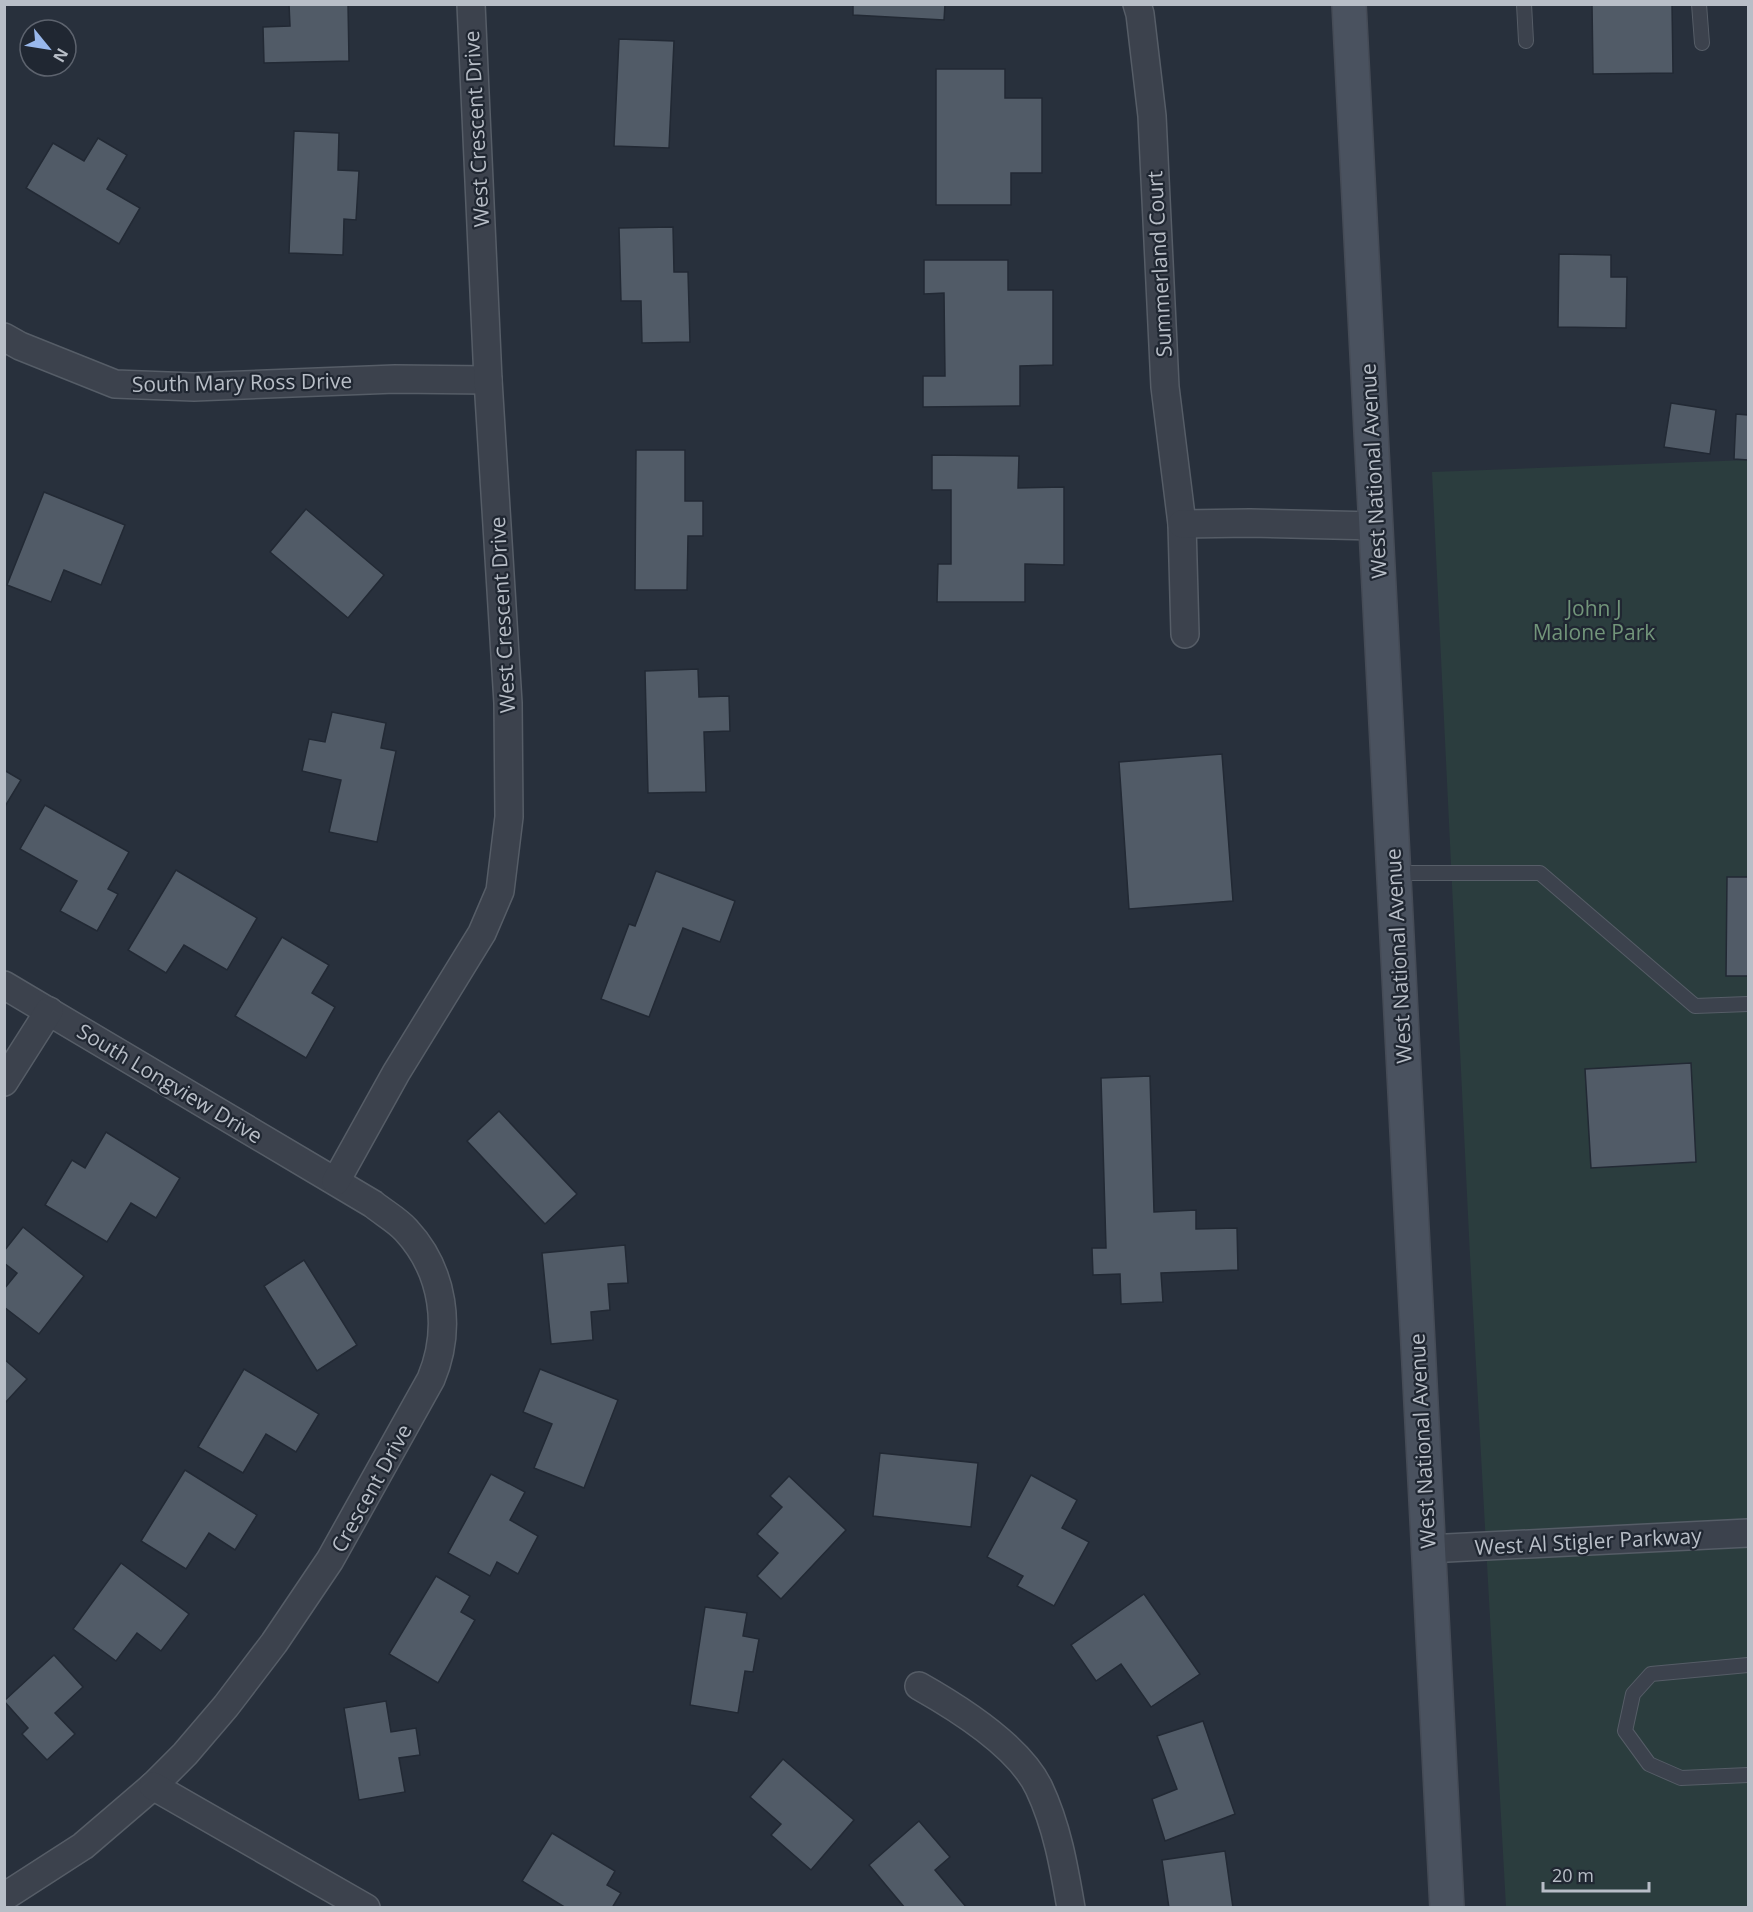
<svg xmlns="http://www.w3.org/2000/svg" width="1753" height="1912" font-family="'Open Sans',sans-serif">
<rect width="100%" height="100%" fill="#28303c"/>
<!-- green -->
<polygon fill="#2b3d3e" points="1748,460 1748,1907 1506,1907 1470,1256 1432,472"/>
<!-- building -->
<g fill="#515b67" stroke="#222934" stroke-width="1.5">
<polygon points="289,4 348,4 349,61 264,63 263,27 290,26"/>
<polygon points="853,4 945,4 944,20 853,15"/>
<polygon points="1592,4 1672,4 1673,73 1593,74"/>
<polygon points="619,39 674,41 669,148 614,146"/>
<polygon points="936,69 1005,69 1005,98 1042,98 1042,173 1011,173 1011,205 936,205"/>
<polygon points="294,131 339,133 338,170 359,171 356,220 344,219 343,255 289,253"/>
<polygon points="98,138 127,155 107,189 140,208 119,244 26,188 53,143 84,161"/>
<polygon points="673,227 674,272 688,272 690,342 642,343 641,301 621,301 619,228"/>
<polygon points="1559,254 1611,255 1611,277 1627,277 1626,328 1558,327"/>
<polygon points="924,260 1008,260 1008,290 1053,290 1053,365 1020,366 1020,406 923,407 923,376 945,376 944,293 924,294"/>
<polygon points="1671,403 1716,410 1710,454 1664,447"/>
<polygon points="1736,414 1748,415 1748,460 1734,459"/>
<polygon points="636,450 685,450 685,501 703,501 703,536 688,536 687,590 635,590"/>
<polygon points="932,455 1019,456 1018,488 1064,487 1064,565 1025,564 1025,602 937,602 938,564 951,564 951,490 932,490"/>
<polygon points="44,492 125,525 101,585 64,570 51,602 7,585"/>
<polygon points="306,509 384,575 348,618 270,552"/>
<polygon points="698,669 699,697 729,696 730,731 704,732 706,792 648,793 645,671"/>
<polygon points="332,712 386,723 381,748 396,751 377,842 329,832 341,780 302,771 309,739 325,742"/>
<polygon points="1222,754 1233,901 1129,909 1119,762"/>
<polygon points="4,770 21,780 4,808"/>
<polygon points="45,805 129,852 108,889 118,894 97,931 60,911 77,881 20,849"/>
<polygon points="176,870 257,918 227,970 184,945 166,973 128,950"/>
<polygon points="656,871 735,901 720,942 683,928 649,1017 601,999 629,924 635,926"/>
<polygon points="1727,877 1748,877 1748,976 1726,976"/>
<polygon points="282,937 329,965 312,993 335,1007 306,1058 235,1016"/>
<polygon points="1691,1063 1696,1162 1591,1168 1585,1069"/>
<polygon points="1150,1076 1154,1212 1196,1210 1196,1229 1237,1228 1238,1270 1161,1273 1163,1302 1121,1304 1120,1274 1093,1275 1092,1248 1106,1248 1101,1078"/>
<polygon points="499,1111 577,1194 545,1224 467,1141"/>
<polygon points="106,1132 180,1178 156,1218 131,1203 107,1242 45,1205 72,1160 85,1168"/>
<polygon points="23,1227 84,1276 39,1334 4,1307 4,1289 17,1273 4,1263 4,1251"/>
<polygon points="625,1245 628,1283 608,1284 610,1310 591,1312 593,1340 551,1344 542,1253"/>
<polygon points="304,1260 357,1345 317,1371 264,1286"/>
<polygon points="4,1359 27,1379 4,1404"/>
<polygon points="244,1369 319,1414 296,1452 266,1434 243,1473 198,1447"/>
<polygon points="540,1369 618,1400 584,1488 534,1468 552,1424 523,1412"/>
<polygon points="880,1453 978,1463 971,1527 873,1516"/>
<polygon points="185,1470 257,1515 235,1550 209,1533 186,1569 141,1541"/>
<polygon points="491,1474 525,1492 510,1520 538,1536 518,1574 497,1562 490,1576 448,1553"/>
<polygon points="1031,1475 1077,1500 1062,1528 1089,1542 1054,1606 1017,1586 1023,1576 987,1557"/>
<polygon points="789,1476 846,1530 781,1599 757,1576 778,1553 757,1534 782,1507 770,1496"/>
<polygon points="121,1563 189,1614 161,1651 137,1633 116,1661 73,1629"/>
<polygon points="436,1576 470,1596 461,1612 475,1620 438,1683 389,1654"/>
<polygon points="1144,1594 1200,1674 1151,1707 1121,1664 1096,1681 1071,1645"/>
<polygon points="705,1607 747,1613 743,1636 759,1639 753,1672 745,1671 738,1713 690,1705"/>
<polygon points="54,1655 83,1687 55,1713 75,1734 47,1760 22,1734 28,1728 4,1701"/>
<polygon points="386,1701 391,1732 416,1728 420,1755 399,1758 405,1792 359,1800 344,1708"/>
<polygon points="1203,1721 1235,1814 1165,1841 1152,1799 1177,1789 1157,1736"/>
<polygon points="783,1759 854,1820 811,1870 771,1835 781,1824 750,1797"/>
<polygon points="919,1821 950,1857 935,1870 967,1908 905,1908 869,1865"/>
<polygon points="552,1833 615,1871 607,1885 621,1893 612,1908 566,1908 522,1881"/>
<polygon points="1225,1851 1233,1908 1169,1908 1162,1860"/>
</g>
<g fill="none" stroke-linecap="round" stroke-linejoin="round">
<defs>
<g id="service">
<polyline points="1524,4 1526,41"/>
<polyline points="1699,4 1702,43"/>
<polyline points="1393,873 1540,873 1695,1006 1748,1004"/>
<polyline points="1748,1665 1651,1674 1633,1694 1625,1731 1649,1764 1681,1778 1748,1775"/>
</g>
<g id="minor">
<polyline points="1137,4 1140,14 1152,116 1165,387 1182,524 1185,634"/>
<polyline points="4,337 20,346 115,384 194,387 395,379 488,380"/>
<polyline points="1182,524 1250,523 1376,526"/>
<path d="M4,985L373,1204C384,1213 397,1220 406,1230C444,1271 452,1329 431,1379L330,1560L274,1643L226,1706L185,1754L153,1786L83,1846L4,1897"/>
<polyline points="4,1082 49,1011"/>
<polyline points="336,1181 396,1073 482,933 500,891 509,817 508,703 488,380 471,4"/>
<polyline points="1427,1549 1748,1533"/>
<path d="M919,1686C958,1708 1019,1746 1039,1788C1057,1826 1064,1867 1071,1908"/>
<polyline points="153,1786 366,1908"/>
</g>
<polyline id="secondary" points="1349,4 1447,1908"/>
</defs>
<!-- service casing -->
<use href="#service" stroke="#565d67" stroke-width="16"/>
<!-- minor casing -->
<use href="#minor" stroke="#565d67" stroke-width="30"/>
<!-- secondary casing -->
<use href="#secondary" stroke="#454b56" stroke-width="36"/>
<!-- service -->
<use href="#service" stroke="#3c424d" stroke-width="14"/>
<!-- minor -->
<use href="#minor" stroke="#3c424d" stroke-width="27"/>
<!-- secondary -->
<use href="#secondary" stroke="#4a525f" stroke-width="33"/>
</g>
<g text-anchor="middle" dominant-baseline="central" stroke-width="4.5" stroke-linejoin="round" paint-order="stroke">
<!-- street labels -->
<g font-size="21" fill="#b8bec7" stroke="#202732">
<text transform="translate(476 129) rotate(-93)">West Crescent Drive</text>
<text transform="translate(1159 264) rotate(-93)">Summerland Court</text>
<text transform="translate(242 382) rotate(-1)">South Mary Ross Drive</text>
<text transform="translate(1373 471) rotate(-93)">West National Avenue</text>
<text transform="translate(502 615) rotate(-93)">West Crescent Drive</text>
<text transform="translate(1398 956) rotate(-93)">West National Avenue</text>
<text transform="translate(170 1083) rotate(31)">South Longview Drive</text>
<text transform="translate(1422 1441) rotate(-93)">West National Avenue</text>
<text transform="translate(371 1488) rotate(-61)">Crescent Drive</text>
<text transform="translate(1588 1541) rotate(-3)">West Al Stigler Parkway</text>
</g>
<!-- park labels -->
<g font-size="21" fill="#72957a" stroke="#202732">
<text x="1594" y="608">John J<tspan x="1594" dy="24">Malone Park</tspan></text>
</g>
</g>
<!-- border -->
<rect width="1753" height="1912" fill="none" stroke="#b8bec7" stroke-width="12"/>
<!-- north arrow -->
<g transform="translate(48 48) rotate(120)"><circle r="28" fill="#202732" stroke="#5d636e" stroke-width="1.5"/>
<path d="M0-4.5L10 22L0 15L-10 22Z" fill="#99b8ec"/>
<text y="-9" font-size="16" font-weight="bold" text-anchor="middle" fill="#b8bec7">N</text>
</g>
<!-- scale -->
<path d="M1543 1882v9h106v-9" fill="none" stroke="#b8bec7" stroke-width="3"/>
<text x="1552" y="1882" font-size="18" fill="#b8bec7" stroke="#202732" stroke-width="4.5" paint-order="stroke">20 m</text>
</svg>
